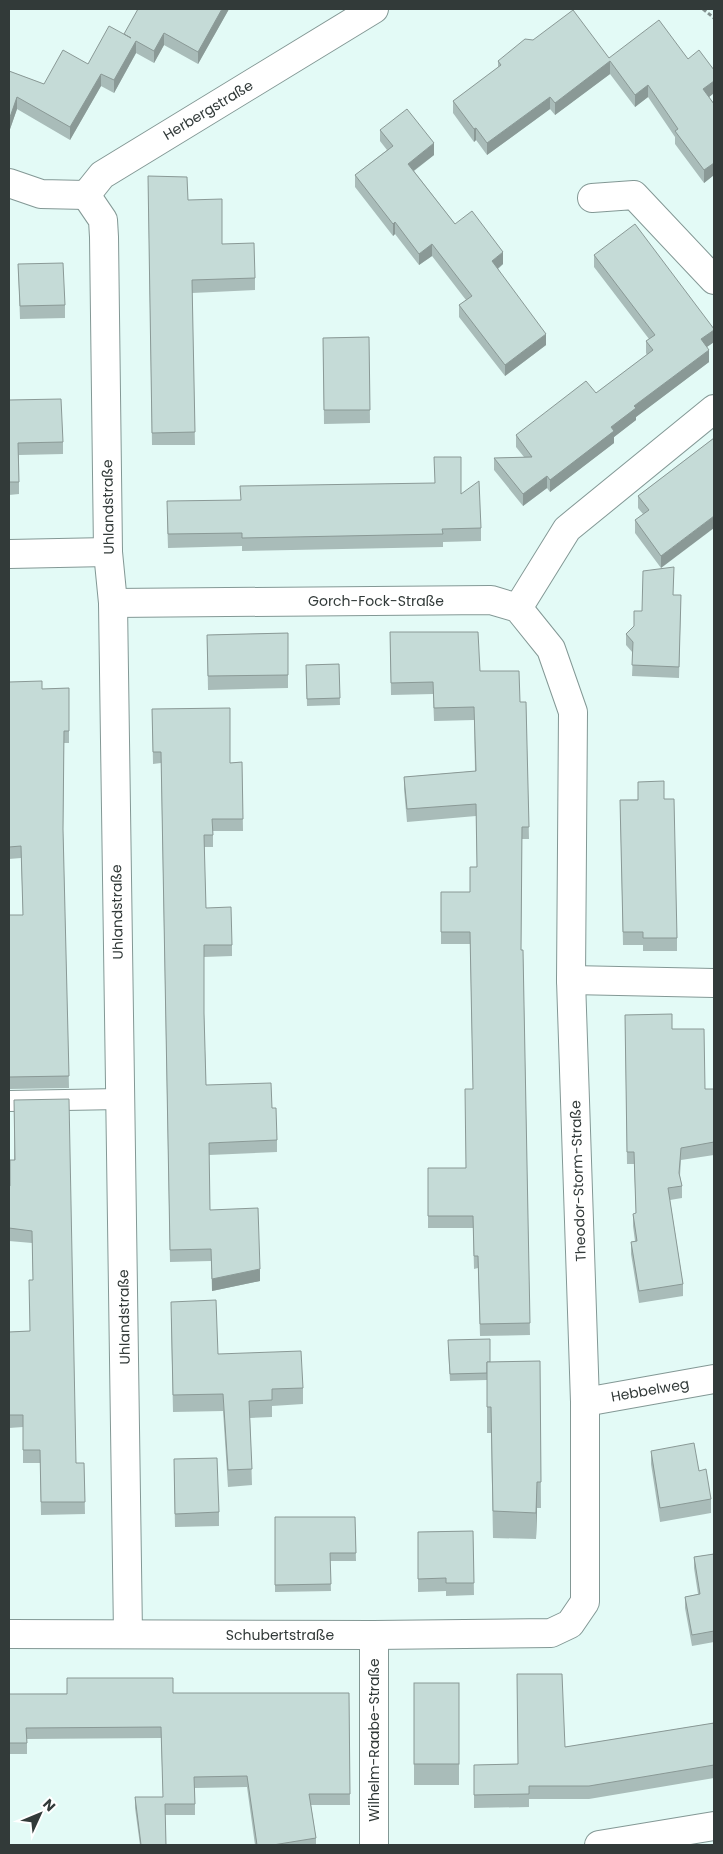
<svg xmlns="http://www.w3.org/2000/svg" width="723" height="1854" font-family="Poppins,sans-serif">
<rect width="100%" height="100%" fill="#e3faf6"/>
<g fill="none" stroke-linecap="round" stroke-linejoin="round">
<defs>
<polyline id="service" points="9,1101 120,1099"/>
<g id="minor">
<polyline points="9,183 41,194 86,195 102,175 374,9"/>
<polyline points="86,195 103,220 104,237 108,552 113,603 128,1634"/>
<polyline points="592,198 634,195 714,280"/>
<polyline points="9,554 108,552"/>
<polyline points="518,608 567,529 714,409"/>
<polyline points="571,980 714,983"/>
<polyline points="585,1402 714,1379"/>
<polyline points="9,1634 374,1635 551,1633 570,1624 585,1602 585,1402 571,980 573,712 551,649 518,608 491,600 113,603"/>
<polyline points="374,1635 374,1845"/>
<polyline points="599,1845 714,1826"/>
</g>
</defs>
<!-- service casing -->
<use href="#service" stroke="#839895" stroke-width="22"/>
<!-- minor casing -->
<use href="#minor" stroke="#839895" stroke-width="30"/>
<!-- path -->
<polyline stroke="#83918f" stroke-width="3" stroke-dasharray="4 2.5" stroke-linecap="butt" points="703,9 714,18"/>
<!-- service -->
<use href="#service" stroke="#fff" stroke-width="20"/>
<!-- minor -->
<use href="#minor" stroke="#fff" stroke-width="28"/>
</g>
<!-- wall -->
<g fill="#a9bcb9">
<polygon points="229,9 198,64 164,45 154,63 136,53 114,93 101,86 70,140 17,109 9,132 9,71 44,84 88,64 124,34"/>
<polygon points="609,58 688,59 714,70 714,93 709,97 714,104 714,175 704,183 675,144 675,137 648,97 635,107 610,74 555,115 550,109 487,155 476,140 474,142 453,113 453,101 498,68 498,61"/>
<polygon points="380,130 434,155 414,171 455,224 503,264 498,269 546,345 505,376 459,317 459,305 466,300 432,256 419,265 395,234 393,236 355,187 355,175 387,150 380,141"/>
<polygon points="148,176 188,200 222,244 255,278 255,290 192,293 195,445 152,445"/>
<polygon points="594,255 714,329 714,342 707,347 709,362 636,417 636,420 614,437 614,443 550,492 547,488 523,506 494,470 494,458 524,457 516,447 516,435 596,393 647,355 646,353 646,341 649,339 594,267"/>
<polygon points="18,264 65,305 65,318 20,319"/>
<polygon points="369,337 370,423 324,424 323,338"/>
<polygon points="9,400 63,442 63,454 19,455 19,494 9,495"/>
<polygon points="714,438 661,568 635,533 635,520 643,514 638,508 638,496"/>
<polygon points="461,494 481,528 481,541 443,542 443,547 242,551 242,546 168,548 167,515 240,500"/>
<polygon points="674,595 681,595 679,678 632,676 633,653 626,645 626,634 634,626 642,611"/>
<polygon points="390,632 480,671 520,702 526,702 529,839 522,839 521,950 523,950 530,1335 480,1336 478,1268 474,1269 473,1228 428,1228 428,1168 466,1168 473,1089 470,944 441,944 441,892 470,892 477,867 476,816 407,822 404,789 404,777 475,771 474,720 434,721 433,694 391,695"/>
<polygon points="288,633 288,688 208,690 207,635"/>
<polygon points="339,664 340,705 307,706 306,665"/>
<polygon points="9,682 42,689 69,688 69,743 64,743 63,832 69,1088 9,1089 9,915 23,915 21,858 9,859"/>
<polygon points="152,709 230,763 242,762 243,831 213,831 213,847 204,847 206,908 232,945 232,956 204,957 204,1014 206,1085 272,1108 277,1140 277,1152 209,1155 210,1210 260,1281 212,1291 211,1261 170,1262 161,763 153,764"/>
<polygon points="664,799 677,938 677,951 643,951 643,945 623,945 620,800"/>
<polygon points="625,1015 672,1029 705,1089 714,1089 714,1155 681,1160 680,1176 682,1186 682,1198 670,1200 683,1284 683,1296 639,1303 631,1254 631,1242 635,1241 633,1226 633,1214 636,1214 634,1164 627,1164"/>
<polygon points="14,1100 76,1463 84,1463 85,1514 41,1515 40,1463 23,1463 23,1427 9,1428 9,1332 30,1331 33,1280 32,1243 9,1241 9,1186 10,1186 14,1160"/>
<polygon points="171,1318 218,1354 303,1388 303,1404 272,1406 272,1417 250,1418 252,1485 228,1487 223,1411 173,1412"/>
<polygon points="448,1347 490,1362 540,1361 541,1508 537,1508 536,1539 493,1538 491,1433 487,1433 487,1380 450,1381"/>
<polygon points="651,1451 699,1471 711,1499 711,1513 660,1522 651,1464"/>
<polygon points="174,1472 219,1512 219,1526 175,1527"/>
<polygon points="275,1517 355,1517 356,1561 330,1561 331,1591 275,1592"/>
<polygon points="473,1531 474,1595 446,1596 446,1591 418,1592 418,1532"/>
<polygon points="714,1554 714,1642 692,1646 685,1608 685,1597 698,1594 694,1568 694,1557"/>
<rect x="414" y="1683" width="45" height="102"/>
<polygon points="173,1693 349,1693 350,1805 311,1805 316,1838 316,1845 255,1845 247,1787 195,1788 195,1815 165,1815 166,1845 140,1845 135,1808 135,1797 163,1797 161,1738 27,1739 27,1754 9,1754 9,1694"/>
<polygon points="714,1723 714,1778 589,1799 529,1799 529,1807 474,1808 474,1765 518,1764 565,1747"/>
</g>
<!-- shaded-wall -->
<g fill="#8a9996">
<polygon points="222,9 229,9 198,64 198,52"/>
<polygon points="164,33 164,45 154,63 154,51"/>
<polygon points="136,41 136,53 114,93 114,80"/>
<polygon points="610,61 610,74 555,115 555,103"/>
<polygon points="101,74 101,86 70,140 70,127"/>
<polygon points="714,81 714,93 703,102 703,89"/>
<polygon points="648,85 648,97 635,107 635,95"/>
<polygon points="17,97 17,109 9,132 9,120"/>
<polygon points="550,97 550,109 487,155 487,143"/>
<polygon points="476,128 476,140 474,142 474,129"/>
<polygon points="434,143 434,155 408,175 408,164"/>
<polygon points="714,163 714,175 704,183 704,170"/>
<polygon points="395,222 395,234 393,236 393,224"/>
<polygon points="432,244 432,256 419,265 419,254"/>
<polygon points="503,252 503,264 492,273 492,261"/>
<polygon points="714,330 714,342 701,351 701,339"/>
<polygon points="546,334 546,345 505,376 505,365"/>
<polygon points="709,350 709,362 636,417 636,420 614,437 614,443 550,492 550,480 611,427 634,406"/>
<polygon points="547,476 547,488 523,506 523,494"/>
<polygon points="714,516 714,528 661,568 661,556"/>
<polygon points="260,1269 260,1281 212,1291 212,1279"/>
<polygon points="537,1482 537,1508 536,1539 536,1513"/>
</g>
<!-- building -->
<g fill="#c5dbd7" stroke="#8a9996">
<polygon points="138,9 222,9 198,52 164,33 154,51 136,41 114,80 101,74 70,127 17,97 9,120 9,71 44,84 63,50 88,64 109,26 131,38 124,34"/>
<polygon points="573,10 609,58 659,20 688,59 699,50 714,70 714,81 703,89 714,104 714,163 704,170 675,131 678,129 648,85 635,95 610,61 555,103 550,97 487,143 476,128 474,129 453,101 501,65 498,61 525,39 533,40"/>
<polygon points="407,109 434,143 408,164 455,224 472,211 503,252 492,261 546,334 505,365 459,305 472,296 432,244 419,254 395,222 393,224 355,175 393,146 380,130"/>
<polygon points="148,176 187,177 188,200 222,199 222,244 254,243 255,278 192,280 195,432 152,433"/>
<polygon points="635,224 714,329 714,330 701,339 709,350 634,406 636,408 611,427 614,431 550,480 547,476 523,494 494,458 532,457 516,435 586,381 596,393 653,350 646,341 655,335 594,255"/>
<polygon points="63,263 65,305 20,306 18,264"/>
<polygon points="369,337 370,410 324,410 323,338"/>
<polygon points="61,399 63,442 18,443 19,482 9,482 9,400"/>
<polygon points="714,438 714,516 661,556 635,520 649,510 638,496"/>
<polygon points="434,457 461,457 461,494 479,481 481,528 442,529 443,534 242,538 242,533 168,534 167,501 241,500 240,486 435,483"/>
<polygon points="674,567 673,595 681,595 679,667 632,665 633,642 626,634 634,626 634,611 642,611 643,571"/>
<polygon points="390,632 478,632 480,671 519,671 520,702 526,702 529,827 522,827 521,950 523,950 530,1323 480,1324 478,1256 474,1256 473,1216 428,1216 428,1168 466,1168 465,1089 473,1089 470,932 441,932 441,892 470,892 470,867 477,867 476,804 407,809 404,777 476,771 474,707 434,708 433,682 391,683"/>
<polygon points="288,633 288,675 208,676 207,635"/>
<polygon points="339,664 340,698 307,699 306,665"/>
<polygon points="42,681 42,689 69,688 69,731 64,731 63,829 69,1076 9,1077 9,915 23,915 21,846 9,847 9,682"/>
<polygon points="230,708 230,763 242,762 243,819 212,819 213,835 204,835 206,908 231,907 232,945 204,945 204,1013 206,1085 271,1083 272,1108 276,1108 277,1140 209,1143 210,1210 258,1208 260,1269 212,1279 211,1249 170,1250 161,752 153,752 152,709"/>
<polygon points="664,781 664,799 674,799 677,938 643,938 643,932 623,932 620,800 638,800 638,782"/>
<polygon points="672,1014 672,1029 704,1029 705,1089 714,1089 714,1142 681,1148 679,1173 682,1186 668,1188 683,1284 639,1291 631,1242 637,1241 633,1214 636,1213 634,1152 627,1152 625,1015"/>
<polygon points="69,1099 76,1463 84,1463 85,1502 41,1502 40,1450 23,1450 23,1415 9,1415 9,1332 30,1331 29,1280 33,1280 32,1231 9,1228 9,1186 10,1186 10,1160 15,1160 14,1100"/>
<polygon points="216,1300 218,1354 301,1351 303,1388 272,1389 272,1400 249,1401 252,1469 228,1470 223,1394 173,1395 171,1302"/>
<polygon points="490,1339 490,1362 487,1362 487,1373 450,1374 448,1340"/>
<polygon points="540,1361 541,1482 537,1482 536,1513 493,1511 491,1407 487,1407 487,1362"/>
<polygon points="694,1443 699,1471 706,1469 711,1499 660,1508 651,1451"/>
<polygon points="217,1458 219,1512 175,1514 174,1459"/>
<polygon points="275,1517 355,1517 356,1553 330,1553 331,1584 275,1585"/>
<polygon points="473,1531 474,1583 446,1583 446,1578 418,1579 418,1532"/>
<polygon points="714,1554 714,1631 692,1635 685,1597 700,1594 694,1557"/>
<polygon points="517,1674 562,1674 565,1747 714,1723 714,1765 589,1786 529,1786 529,1794 474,1795 474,1765 518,1764"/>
<polygon points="67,1678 173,1678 173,1693 349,1693 350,1794 309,1794 316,1838 273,1845 257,1845 247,1776 194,1777 195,1804 165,1804 166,1845 141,1845 135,1797 163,1797 161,1727 26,1728 27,1743 9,1743 9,1694 67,1694"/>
<rect x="414" y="1683" width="45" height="81"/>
</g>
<g text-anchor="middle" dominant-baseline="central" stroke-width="5" stroke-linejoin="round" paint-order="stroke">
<!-- street labels -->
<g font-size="14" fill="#323a39" stroke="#fff">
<text transform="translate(208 110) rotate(-31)">Herbergstraße</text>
<text transform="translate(108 507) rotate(-91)">Uhlandstraße</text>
<text x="376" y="601">Gorch-Fock-Straße</text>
<text transform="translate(117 912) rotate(-91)">Uhlandstraße</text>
<text transform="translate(578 1181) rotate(-92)">Theodor-Storm-Straße</text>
<text transform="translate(124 1317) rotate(-91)">Uhlandstraße</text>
<text transform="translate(650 1390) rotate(-10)">Hebbelweg</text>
<text x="280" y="1635">Schubertstraße</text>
<text transform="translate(374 1740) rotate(-90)">Wilhelm-Raabe-Straße</text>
</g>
</g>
<!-- border -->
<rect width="723" height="1854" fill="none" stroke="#323a39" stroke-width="20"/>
<!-- north arrow -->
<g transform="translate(40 1814) rotate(46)" stroke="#ffffff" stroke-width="4" paint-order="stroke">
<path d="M0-4L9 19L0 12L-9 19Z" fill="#323a39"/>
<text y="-8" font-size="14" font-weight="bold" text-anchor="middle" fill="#323a39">N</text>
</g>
</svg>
